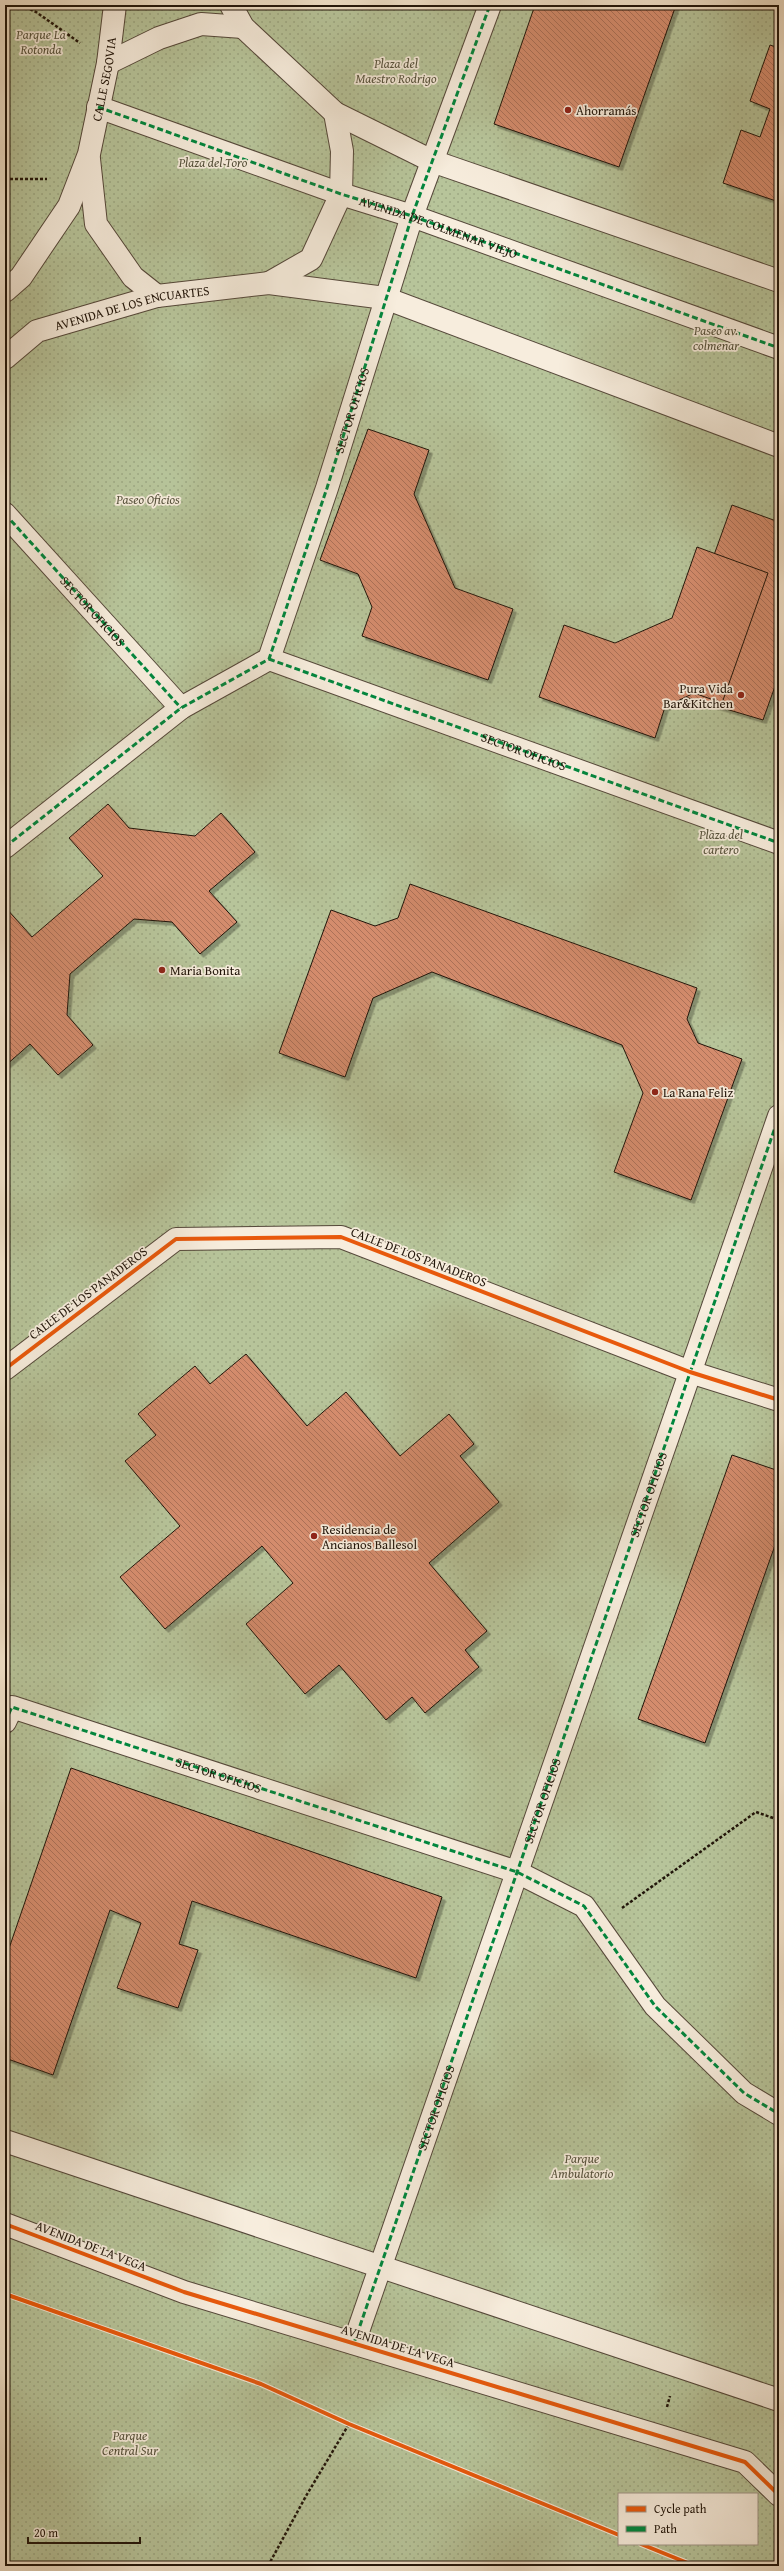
<svg xmlns="http://www.w3.org/2000/svg" width="784" height="2571" font-family="'Gentium Book Plus',serif">
<defs>
<pattern id="park-dots" width="8" height="8" patternUnits="userSpaceOnUse"><rect width="8" height="8" fill="#b7c49a"/><path d="M2 2h.1M6 6h.1" fill="none" stroke="#9da883" stroke-width="1.8" stroke-linecap="round"/></pattern>
<pattern id="building-back-hatch" width="6" height="6" patternUnits="userSpaceOnUse"><rect width="6" height="6" fill="#d48c6d"/><path d="M-1 5l2 2M0 0l6 6M5-1l2 2" fill="none" stroke="#ac7158"/></pattern>
<filter id="shadow"><feDropShadow dx="3.5" dy="3.5" stdDeviation="0" flood-color="#0004"/></filter>
</defs>
<rect width="100%" height="100%" fill="#f2e3cb"/>
<filter id="stains"><feTurbulence type="fractalNoise" baseFrequency=".005" numOctaves="4"/><feColorMatrix values="0 0 0 0 .2 0 0 0 0 .09 0 0 0 0 .02 0 0 0 .5 -.17"/></filter>
<radialGradient id="worn" r=".72"><stop offset=".6" stop-color="#630" stop-opacity="0"/><stop offset="1" stop-color="#630" stop-opacity=".3"/></radialGradient>
<!-- park -->
<path fill="url(#park-dots)" stroke="#6c6c52" fill-rule="evenodd" d="M5,5H779V2566H5ZM619,2494H757V2544H619Z"/>
<!-- building -->
<g fill="url(#building-back-hatch)" stroke="#21150a" filter="url(#shadow)">
<polygon points="535,5 676,5 619,167 494,124"/>
<polygon points="770,45 779,48 779,202 723,183 741,130 760,137 770,109 750,101"/>
<polygon points="368,429 429,450 414,494 455,588 513,609 488,680 362,636 372,607 358,574 320,560"/>
<polygon points="732,505 779,522 779,675 763,720 665,691"/>
<polygon points="697,547 768,573 722,703 694,693 665,707 655,738 539,697 564,625 615,643 672,618"/>
<polygon points="108,804 129,828 195,836 221,813 255,852 209,891 237,922 200,954 172,922 134,919 70,974 67,1015 93,1045 58,1075 30,1044 5,1066 5,907 32,937 103,876 69,838"/>
<polygon points="410,884 697,988 687,1019 698,1043 742,1059 691,1200 614,1172 643,1093 622,1045 432,972 373,998 345,1077 279,1053 331,910 375,926 398,918"/>
<polygon points="246,1354 307,1426 346,1392 400,1456 449,1414 474,1444 460,1456 499,1502 429,1563 487,1631 465,1650 479,1667 425,1713 412,1697 386,1720 339,1665 305,1694 246,1624 293,1583 262,1546 165,1629 120,1577 180,1526 125,1461 156,1435 138,1414 195,1366 210,1384"/>
<polygon points="732,1455 779,1471 779,1534 705,1743 638,1719"/>
<polygon points="71,1768 442,1897 416,1978 192,1901 179,1944 198,1950 178,2008 117,1988 141,1923 110,1910 53,2075 5,2058 5,1960"/>
</g>
<g fill="none" stroke-linecap="round" stroke-linejoin="round">
<defs>
<g id="street">
<polyline points="231,5 243,27 335,113 432,161 779,281"/>
<polyline points="108,63 159,38 201,24 243,27"/>
<polyline points="98,107 341,194 412,216 779,348"/>
<polyline points="89,159 96,224 133,277 157,296"/>
<polyline points="269,283 311,259 341,194 342,151 335,113"/>
<path id="s1" d="M5,291L21,277L69,206L89,154L108,63L115,5"/>
<path id="s2" d="M5,358L37,331L157,296L269,283L385,298L779,446"/>
<polyline points="5,514 181,708"/>
<path id="s3" d="M269,659L779,843"/>
<polyline points="5,847 181,708 269,659 327,488 412,216 490,5"/>
<polyline points="5,1369 176,1239 341,1237 690,1372 779,1400"/>
<path id="s4" d="M5,1722L12,1707L517,1872L584,1906L655,2006L744,2093L779,2114"/>
<polyline points="5,2141 779,2400"/>
<polyline points="5,2224 184,2292 745,2462 779,2495"/>
<path id="s5" d="M354,2343L779,1116"/>
</g>
</defs>
<!-- street casing -->
<use href="#street" stroke="#55483a" stroke-width="24"/>
<!-- path -->
<g stroke="#21150a" stroke-width="2.5" stroke-dasharray="3 2" stroke-linecap="butt">
<polyline points="21,5 36,12 80,43"/>
<polyline points="5,179 47,179"/>
<polyline points="622,1908 756,1812 779,1820"/>
<polyline points="667,2407 670,2396"/>
<polyline points="268,2566 306,2496 349,2424"/>
</g>
<!-- street -->
<use href="#street" stroke="#f7eddd" stroke-width="22"/>
<!-- quiet -->
<g stroke="#00873e" stroke-width="3" stroke-dasharray="6 3" stroke-linecap="butt">
<path id="s6" d="M98,107L341,194L412,216L779,348"/>
<path id="s7" d="M5,514L181,708"/>
<polyline points="269,659 779,843"/>
<path id="s8" d="M5,847L181,708L269,659L327,488L412,216L490,5"/>
<polyline points="5,1722 12,1707 517,1872 584,1906 655,2006 744,2093 779,2114"/>
<polyline points="354,2343 779,1116"/>
</g>
<defs>
<g id="cycleway">
<polyline points="5,1369 176,1239 341,1237 690,1372 779,1400"/>
<polyline points="5,2224 184,2292 745,2462 779,2495"/>
<polyline points="5,2294 261,2384 349,2424 619,2535"/>
<polyline points="641,2544 695,2566"/>
</g>
</defs>
<!-- cycleway casing -->
<use href="#cycleway" stroke="#f7eddd" stroke-width="6"/>
<!-- cycleway -->
<use href="#cycleway" stroke="#e8590c" stroke-width="4"/>
</g>
<!-- markers -->
<g fill="#8f2418" stroke="#f7eddd" stroke-width="1.5">
<circle cx="568" cy="110" r="4"/>
<circle cx="741" cy="695" r="4"/>
<circle cx="162" cy="970" r="4"/>
<circle cx="655" cy="1092" r="4"/>
<circle cx="314" cy="1536" r="4"/>
</g>
<g text-anchor="middle" dominant-baseline="central" stroke-width="3.5" stroke-linejoin="round" paint-order="stroke">
<!-- park labels -->
<g font-size="13" font-style="italic" fill="#56523c" stroke="#f7eddd">
<text x="41" y="34">Parque La<tspan x="41" dy="15">Rotonda</tspan></text>
<text x="396" y="63">Plaza del<tspan x="396" dy="15">Maestro Rodrigo</tspan></text>
<text x="213" y="162">Plaza del Toro</text>
<text x="716" y="330">Paseo av.<tspan x="716" dy="15">colmenar</tspan></text>
<text x="148" y="499">Paseo Oficios</text>
<text x="721" y="834">Plaza del<tspan x="721" dy="15">cartero</tspan></text>
<text x="582" y="2158">Parque<tspan x="582" dy="15">Ambulatorio</tspan></text>
<text x="130" y="2435">Parque<tspan x="130" dy="15">Central Sur</tspan></text>
</g>
<!-- street labels -->
<g font-size="13" fill="#21150a" stroke="#f7eddd">
<text stroke="none"><textPath href="#s1" startOffset="239">CALLE SEGOVIA</textPath></text>
<text stroke="none"><textPath href="#s6" startOffset="361">AVENIDA DE COLMENAR VIEJO</textPath></text>
<text stroke="none"><textPath href="#s2" startOffset="140">AVENIDA DE LOS ENCUARTES</textPath></text>
<text stroke="none"><textPath href="#s8" startOffset="587">SECTOR OFICIOS</textPath></text>
<text stroke="none"><textPath href="#s7" startOffset="131">SECTOR OFICIOS</textPath></text>
<text stroke="none"><textPath href="#s3" startOffset="271">SECTOR OFICIOS</textPath></text>
<text transform="translate(419 1257) rotate(21)">CALLE DE LOS PANADEROS</text>
<text transform="translate(88 1293) rotate(-37)">CALLE DE LOS PANADEROS</text>
<text stroke="none"><textPath href="#s5" startOffset="898">SECTOR OFICIOS</textPath></text>
<text stroke="none"><textPath href="#s4" startOffset="234">SECTOR OFICIOS</textPath></text>
<text stroke="none"><textPath href="#s5" startOffset="574">SECTOR OFICIOS</textPath></text>
<text stroke="none"><textPath href="#s5" startOffset="249">SECTOR OFICIOS</textPath></text>
<text transform="translate(91 2246) rotate(21)">AVENIDA DE LA VEGA</text>
<text transform="translate(398 2346) rotate(17)">AVENIDA DE LA VEGA</text>
</g>
<!-- poi labels -->
<g font-size="13" fill="#21150a" stroke="#f7eddd" text-anchor="start">
<text x="576" y="110">Ahorramás</text>
<text x="733" y="688" text-anchor="end">Pura Vida<tspan x="733" dy="15">Bar&amp;Kitchen</tspan></text>
<text x="170" y="970">Maria Bonita</text>
<text x="663" y="1092">La Rana Feliz</text>
<text x="322" y="1529">Residencia de<tspan x="322" dy="15">Ancianos Ballesol</tspan></text>
</g>
</g>
<!-- margin -->
<rect width="784" height="2571" fill="none" stroke="#f2e3cb" stroke-width="20"/>
<rect x="6" y="6" width="772" height="2559" fill="none" stroke="#21150a" stroke-width="2"/>
<rect x="10" y="10" width="764" height="2551" fill="none" stroke="#21150a"/>
<!-- legend -->
<rect x="618" y="2493" width="140" height="52" fill="#f7eddd" stroke="#a19789"/>
<rect x="626" y="2506" width="20" height="6" fill="#e8590c" stroke="#a19789"/>
<text x="654" y="2513" font-size="12" fill="#21150a">Cycle path</text>
<rect x="626" y="2526" width="20" height="6" fill="#00873e" stroke="#a19789"/>
<text x="654" y="2533" font-size="12" fill="#21150a">Path</text>
<!-- scale -->
<path d="M28 2537v6h112v-6" fill="none" stroke="#21150a" stroke-width="2"/>
<text x="34" y="2537" font-size="12" fill="#21150a" stroke="#f7eddd" stroke-width="3" paint-order="stroke">20 m</text>
<rect width="100%" height="100%" filter="url(#stains)"/>
<rect width="100%" height="100%" fill="url(#worn)"/>
</svg>
